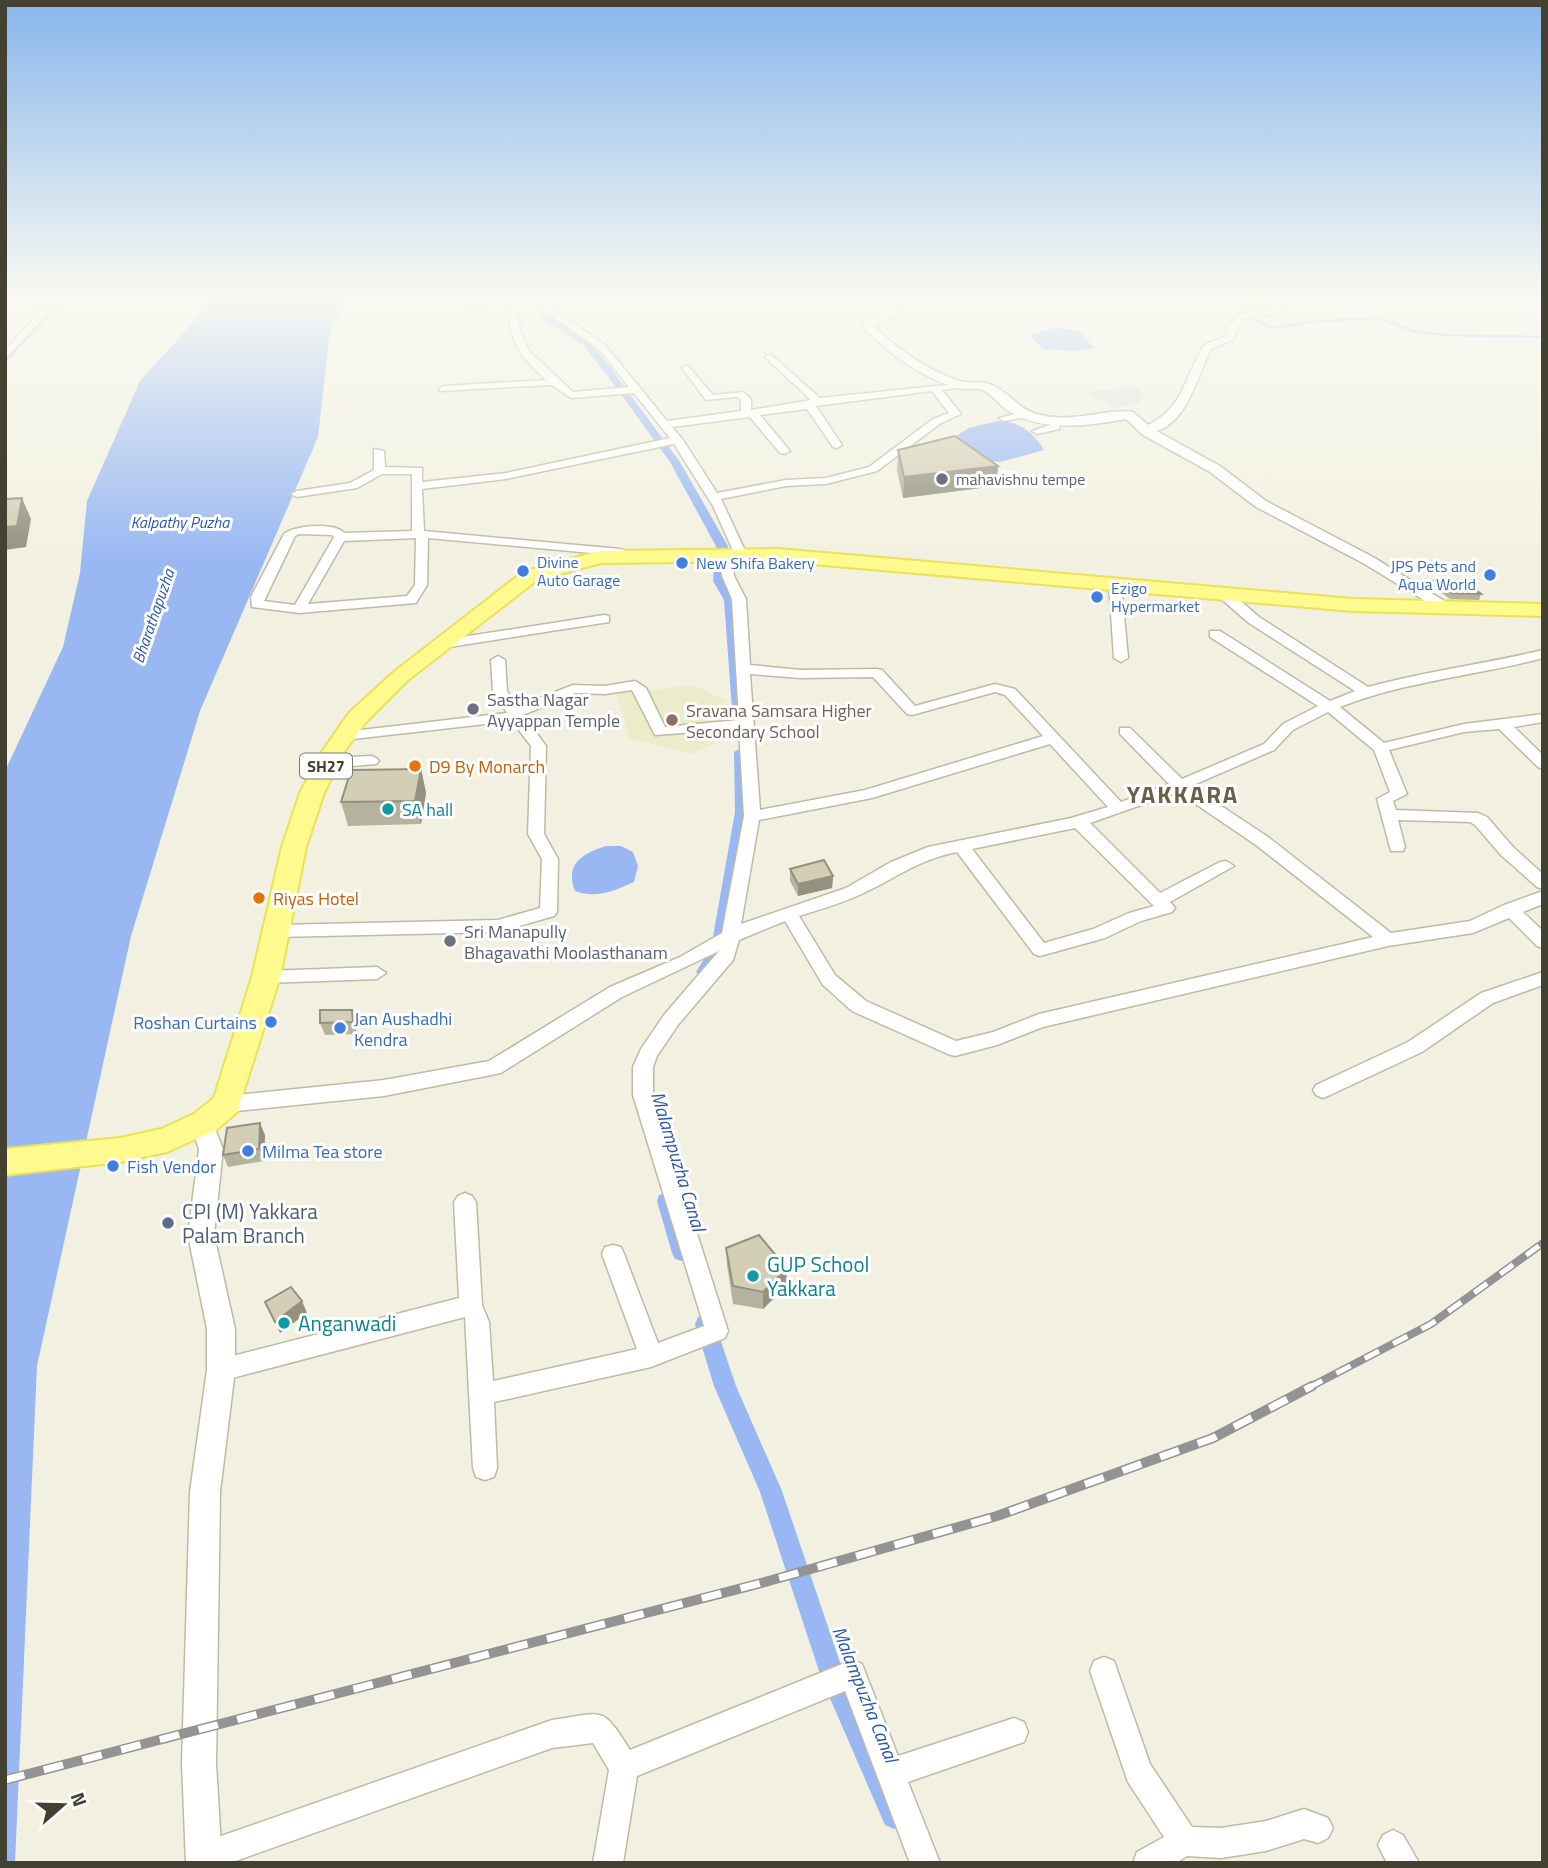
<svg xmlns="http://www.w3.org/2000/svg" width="1548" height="1868" font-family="'Titillium Web',sans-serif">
<rect width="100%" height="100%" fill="#f2f1e1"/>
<!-- education -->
<polygon fill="#ecebca" points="693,685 726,700 714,744 691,754 630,739 616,694"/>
<!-- parking -->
<polygon fill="#e2e0db" points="1135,387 1145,394 1138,403 1116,409 1086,392"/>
<!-- water -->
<g fill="#99b8f3">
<polygon points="216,297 349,297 330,330 318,437 200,711 131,936 37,1366 15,1863 5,1863 5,771 63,647 80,573 87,501 140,381"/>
<polygon points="1056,327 1079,331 1094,348 1073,351 1043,349 1030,335"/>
<path d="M997,421C1019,421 1033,432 1044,450L1000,462L977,460L956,436L969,428Z"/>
<path d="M606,846H621L633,852L638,866L634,882C614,891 597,899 575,891C565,864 581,854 606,846Z"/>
</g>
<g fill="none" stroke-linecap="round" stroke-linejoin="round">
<!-- stream -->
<polyline stroke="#99b8f3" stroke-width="2.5" points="1248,297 1252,319 1272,328 1318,321 1378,318 1413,331 1443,335 1543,337"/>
<!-- canal -->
<g fill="#99b8f3" fill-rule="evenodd">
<polygon points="52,303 59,305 5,363 5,354"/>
<polygon points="541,315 547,315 589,341 610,367 680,462 728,546 725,581 736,600 747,723 745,726 740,727 733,723 724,600 713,581 716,546 670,462 604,371 583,345 541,319"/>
<polygon points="741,748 748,752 749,812 727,949 710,976 704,978 696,972 711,948 735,812 734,752"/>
<polygon points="666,1193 673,1195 675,1201 692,1253 689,1259 682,1261 675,1259 672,1253 657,1201 659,1195"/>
<polygon points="705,1315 712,1317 715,1324 736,1386 782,1491 845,1677 907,1816 903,1825 894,1829 885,1825 822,1680 760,1492 714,1386 695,1324 698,1317"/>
</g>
<defs>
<g id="minor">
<polygon points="54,297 63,297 5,359 5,350"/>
<polygon points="128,297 150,297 146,300"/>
<path d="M438,297C462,297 497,302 518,316L520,330L529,351L573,392L629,387L599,349L549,314L536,297H544L555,310L605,345L667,421L741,411V400L737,397L706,400L682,368L687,365L713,395L743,392L751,399V410L811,400L767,359L765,357L770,354L820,398L965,383V387L942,390L961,414L941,423L877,471L826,484L786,486L721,499L747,555L745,558L735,555L713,506L674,444L506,479L422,489L424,531L620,549L624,550V556L428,538L427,585L416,603L299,613L252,607L251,597L284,534C294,525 336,522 344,533L412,531V474H382L357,488L297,497L291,494L297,491L350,483L374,470V449L384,451L385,467L422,468V482L506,473L670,438L634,393L571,398L552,385L440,391L439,389L444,386L546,380C527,363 510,345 510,319L503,314ZM932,391L949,413L933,419L869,467L826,478L786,480L717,493L683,440L672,427L750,417L780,453L784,454L790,451L760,415L807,409L833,447L837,448L842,445L816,406ZM299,534L332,535L334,537L295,605L264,601L295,536ZM416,538L415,585L407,596L308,604L344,541Z"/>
<path d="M1272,297H1280L1287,313L1245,318L1238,327L1233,340L1211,349C1197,377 1184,437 1142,432V428C1185,409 1182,381 1204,345L1226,336L1228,326L1239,314L1278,309Z"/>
<polygon points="1027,411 1031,412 1031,416 1004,421 999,418"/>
<polygon points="1056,417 1061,420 1059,429 1037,434 1032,431 1050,425 1052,418"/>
<path d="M726,552L732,556L734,576L746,599L750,665L801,670L877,669L882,670L915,706L995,684L1015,689L1121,802L1169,784L1120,734V728H1130L1182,779L1264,744L1283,724L1318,706L1210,637V631H1220L1330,701L1355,691L1249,623L1218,596V590H1228L1259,617L1368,687C1426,671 1485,664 1543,650V658C1475,676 1406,681 1340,707L1384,743L1464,724L1543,714V722L1514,727L1543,755V769L1538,767L1499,729L1464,732L1389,750L1407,794L1393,801L1396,810L1478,813L1487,817L1513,847L1543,874V889L1537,887L1501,855L1475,825L1470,822L1398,820L1405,847L1403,851H1391L1377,799L1390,792L1374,750L1328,712L1293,730L1274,750L1191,786L1268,837L1391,933L1470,921L1504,905L1543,891V904L1523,912L1543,931V948L1537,946L1509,918L1473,933L1388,946L1043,1027L997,1045L955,1056L948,1054L852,1011L823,985L785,921L739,940L733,960L678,1025L657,1056L653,1067V1095L728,1331L725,1338L651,1367L494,1402L497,1468L494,1477L485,1480L476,1477L473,1468L465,1317L221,1381L213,1378L209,1370L213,1362L221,1359L459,1298L454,1202L458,1196L465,1193L472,1196L476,1202L482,1305L489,1322L493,1381L637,1349L602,1254L605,1247L613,1245L621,1247L624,1254L658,1343L704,1326L633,1095V1067L641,1049L664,1015L719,951L622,997L501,1073L384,1096L227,1112L220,1109L217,1104L220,1099L227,1096L384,1080L489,1061L610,987L680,957L722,933L744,816L739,729L655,735L632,690L605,694L575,693L523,715L546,746L544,834L558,859L557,912L554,916L498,932L277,937L268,931L277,925L498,920L540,908L542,859L528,834L531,746L512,721L344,740L337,736L344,732L507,713L493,691L491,660L498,656L505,660L507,691L517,707L573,685L605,686L635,681L646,688L665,727L739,720L732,599L722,576L720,556ZM750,674L801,678L873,677L907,714L912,715L995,692L1005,695L1043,736L865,790L760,810ZM1050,744L1108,807L1071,818L928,847L891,862L846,888L741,924L759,820L872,798ZM1178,792L1256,845L1373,937L1039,1014L993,1032L956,1041L866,1001L835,975L799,916C818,910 839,904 857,896C894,880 916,860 957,852L1034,954L1040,956L1105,938L1141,921L1172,912L1175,908L1170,902L1234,866L1226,861L1220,862L1160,893L1090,823ZM1075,828L1154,906L1129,913L1093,929L1044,943L972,849Z"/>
<polygon points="1115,580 1121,584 1128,658 1121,662 1114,658 1109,584"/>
<polygon points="604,615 609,616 609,622 443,648 436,644 443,640"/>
<polygon points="371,756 376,758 379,761 376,764 328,768 320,763 328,758"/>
<polygon points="377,967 386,973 377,979 266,983 257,977 266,971"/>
<polygon points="1543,972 1543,985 1493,1003 1422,1052 1330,1095 1323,1098 1316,1095 1313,1090 1316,1085 1408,1042 1481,993"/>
<polygon points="1104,1657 1114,1661 1150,1764 1192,1827 1221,1828 1266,1821 1304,1809 1328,1818 1333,1828 1328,1838 1318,1843 1304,1839 1266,1851 1221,1858 1187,1856 1176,1863 1133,1863 1137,1852 1164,1837 1128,1782 1090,1671 1094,1661"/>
<path d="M852,1660L862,1664L898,1756L1014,1718L1024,1722L1028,1732L1024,1742L908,1782L940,1863H910L845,1691L637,1776L623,1863H593L609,1770L593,1743L552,1748L230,1863H191L189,1857L193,1846L204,1842L552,1720C604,1713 601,1704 630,1750Z"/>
<polygon points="1393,1830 1403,1835 1419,1863 1387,1863 1378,1845 1383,1835"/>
</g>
<g id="tertiary">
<path d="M877,297H887L897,314L874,326C896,348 930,372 960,381C971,384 982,380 992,385C1018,398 1017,413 1053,417C1079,420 1112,408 1133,412L1153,429L1220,466L1266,501L1373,557L1454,607L1452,610H1440L1363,563L1256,507L1210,472L1143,435L1126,419C1088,426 1045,432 1010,412C999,406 992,392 980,389C973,388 966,390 958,388C923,379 888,353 863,327V323L885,313Z"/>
<polygon points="202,1113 210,1116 223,1149 214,1235 235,1329 235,1370 220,1492 216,1763 222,1863 186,1863 182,1763 190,1492 207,1370 207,1329 188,1235 199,1149 190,1123 194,1116"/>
</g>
<polygon id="primary" points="778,549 1353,599 1543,604 1543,616 1353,611 778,561 601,563 537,580 408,680 365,723 344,752 324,793 306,847 280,977 237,1112 216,1130 167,1152 120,1162 5,1175 5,1149 120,1138 161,1129 194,1114 214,1098 252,977 282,847 300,793 322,752 349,713 394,672 523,572 600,551"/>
</defs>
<!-- minor casing -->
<use href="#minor" stroke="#bdbba4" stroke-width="3"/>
<!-- tertiary casing -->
<use href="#tertiary" stroke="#bdbba4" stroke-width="3"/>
<!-- primary casing -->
<use href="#primary" stroke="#e9e158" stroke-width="4"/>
<!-- minor -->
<use href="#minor" fill="#fff" fill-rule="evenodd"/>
<!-- tertiary -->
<use href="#tertiary" fill="#fff" fill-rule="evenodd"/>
<!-- primary -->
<use href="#primary" fill="#fffa8d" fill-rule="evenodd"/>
<defs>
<polyline id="rail-far1" points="1308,1388 1431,1324 1543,1243"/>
<polyline id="rail" points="5,1780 765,1582 997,1516 1213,1438 1312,1386"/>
</defs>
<!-- rail-far1 casing -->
<use href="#rail-far1" stroke="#939393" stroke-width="8"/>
<!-- rail casing -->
<use href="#rail" stroke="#939393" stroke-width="10"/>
<!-- rail-far1 -->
<use href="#rail-far1" stroke="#fff" stroke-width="5" stroke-dasharray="16" stroke-linecap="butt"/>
<!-- rail -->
<use href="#rail" stroke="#fff" stroke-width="7" stroke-dasharray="20" stroke-linecap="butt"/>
</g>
<!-- wall -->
<g fill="#b5b29d">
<polygon points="898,450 998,466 996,486 903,498 897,471"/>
<polygon points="1435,581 1481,594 1479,600 1450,599 1433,586"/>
<polygon points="421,769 426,793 421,824 348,826 341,802"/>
<polygon points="790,869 833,876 832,888 798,896 790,881"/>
<polygon points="356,1022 356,1034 325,1035 320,1023"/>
<polygon points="265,1135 264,1161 228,1167 223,1155"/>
<polygon points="726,1248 786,1286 763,1309 733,1304 727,1265"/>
</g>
<!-- shaded-wall -->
<g fill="#94917f">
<polygon points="998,466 996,486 903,498 904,477"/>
<polygon points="22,498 31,519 26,547 5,550 5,527"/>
<polygon points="421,769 426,793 421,824 415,801"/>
<polygon points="833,876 832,888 798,896 798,884"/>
<polygon points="352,1010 356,1022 356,1034 353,1022"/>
<polygon points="260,1123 265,1135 264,1161 259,1149"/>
<polygon points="787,1269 786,1286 763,1309 763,1292"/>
<polygon points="302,1301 307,1313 280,1333 275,1322"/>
</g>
<!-- building -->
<g fill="#d3cfb6" stroke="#94917f" stroke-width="2">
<polygon points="955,436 998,466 904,477 898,450"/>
<polygon points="22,498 17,526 5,527 5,499"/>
<polygon points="1462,580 1481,594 1452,593 1435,581"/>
<polygon points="421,769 415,801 341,802 351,770"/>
<polygon points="824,860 833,876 798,884 790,869"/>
<polygon points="320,1010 352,1010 353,1022 320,1023"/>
<polygon points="260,1123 259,1149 223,1155 227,1128"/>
<polygon points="759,1235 787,1269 763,1292 733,1286 726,1248"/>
<polygon points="291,1287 302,1301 275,1322 265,1302"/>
</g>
<!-- sky -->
<linearGradient id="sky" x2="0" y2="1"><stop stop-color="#88b6ec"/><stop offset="0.53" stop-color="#f9f9f2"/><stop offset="1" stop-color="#f9f9f2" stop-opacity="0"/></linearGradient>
<rect width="1548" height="559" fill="url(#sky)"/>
<!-- markers -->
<g fill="#6b7280" stroke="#fff" stroke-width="2.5">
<circle cx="942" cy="479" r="7"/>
<circle cx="473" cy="709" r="7"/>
<circle cx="450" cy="941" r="7"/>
</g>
<g fill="#3f7fe0" stroke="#fff" stroke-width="2.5">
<circle cx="682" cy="563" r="7"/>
<circle cx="523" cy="571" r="7"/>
<circle cx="1490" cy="575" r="7"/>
<circle cx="1097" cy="597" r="7"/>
<circle cx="271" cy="1022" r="7"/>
<circle cx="340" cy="1028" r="7"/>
<circle cx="248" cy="1151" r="7"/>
<circle cx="113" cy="1166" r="7"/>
</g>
<circle fill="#8d6e63" stroke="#fff" stroke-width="2.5" cx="672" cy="720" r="7"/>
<g fill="#e8710a" stroke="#fff" stroke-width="2.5">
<circle cx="415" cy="766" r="7"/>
<circle cx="259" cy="898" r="7"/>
</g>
<g fill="#0f9aa8" stroke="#fff" stroke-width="2.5">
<circle cx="388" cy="809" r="7"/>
<circle cx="753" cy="1276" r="7"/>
<circle cx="284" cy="1323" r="7"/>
</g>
<circle fill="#5c6f8a" stroke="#fff" stroke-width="2.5" cx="168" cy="1223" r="7"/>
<g text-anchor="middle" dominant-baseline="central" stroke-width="6" stroke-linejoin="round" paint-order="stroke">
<!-- far-worship labels -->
<g font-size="16" fill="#5b616d" stroke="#fff" text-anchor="start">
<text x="956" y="479">mahavishnu tempe</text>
</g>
<!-- far-water labels -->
<g font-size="16" font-style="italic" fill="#2756b3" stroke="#fff">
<text x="180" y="522">Kalpathy Puzha</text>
<text transform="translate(153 616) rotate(-71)">Bharathapuzha</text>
</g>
<!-- far-shop labels -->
<g font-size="16" fill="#366cbe" stroke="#fff" text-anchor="start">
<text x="537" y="562">Divine<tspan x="537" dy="18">Auto Garage</tspan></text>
<text x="696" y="563">New Shifa Bakery</text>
<text x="1476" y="566" text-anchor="end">JPS Pets and<tspan x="1476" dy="18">Aqua World</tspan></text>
<text x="1111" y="588">Ezigo<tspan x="1111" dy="18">Hypermarket</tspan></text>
</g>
<!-- shield labels -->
<rect fill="#fff" stroke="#7b7a70" stroke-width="2" x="300" y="753.5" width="52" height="25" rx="5"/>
<g font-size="16" font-weight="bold" fill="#434132">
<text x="326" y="766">SH27</text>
</g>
<!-- worship labels -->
<g font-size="18" fill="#5b616d" stroke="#fff" text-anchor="start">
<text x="487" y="699">Sastha Nagar<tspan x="487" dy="21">Ayyappan Temple</tspan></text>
<text x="464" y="931">Sri Manapully<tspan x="464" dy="21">Bhagavathi Moolasthanam</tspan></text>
</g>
<!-- education labels -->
<g font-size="18" fill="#785e54" stroke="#fff" text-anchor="start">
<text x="686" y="710">Sravana Samsara Higher<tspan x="686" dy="21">Secondary School</tspan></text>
</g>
<!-- food labels -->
<g font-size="18" fill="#c56008" stroke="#fff" text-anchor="start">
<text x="429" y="766">D9 By Monarch</text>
<text x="273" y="898">Riyas Hotel</text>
</g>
<!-- culture labels -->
<g font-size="18" fill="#0d838f" stroke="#fff" text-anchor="start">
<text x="402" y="809">SA hall</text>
</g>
<!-- shop labels -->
<g font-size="18" fill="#366cbe" stroke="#fff" text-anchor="start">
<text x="354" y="1018">Jan Aushadhi<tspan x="354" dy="21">Kendra</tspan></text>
<text x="257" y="1022" text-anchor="end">Roshan Curtains</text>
<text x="262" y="1151">Milma Tea store</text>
<text x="127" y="1166">Fish Vendor</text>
</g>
<!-- water labels -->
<g font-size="19" font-style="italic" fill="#2756b3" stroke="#fff">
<text transform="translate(679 1161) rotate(73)">Malampuzha Canal</text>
<text transform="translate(866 1694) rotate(68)">Malampuzha Canal</text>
</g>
<!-- near-service labels -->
<g font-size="21" fill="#4e5e75" stroke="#fff" text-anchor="start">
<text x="182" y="1211">CPI (M) Yakkara<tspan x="182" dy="24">Palam Branch</tspan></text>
</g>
<!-- near-culture labels -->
<g font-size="21" fill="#0d838f" stroke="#fff" text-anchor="start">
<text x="767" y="1264">GUP School<tspan x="767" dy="24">Yakkara</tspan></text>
<text x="298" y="1323">Anganwadi</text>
</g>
<!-- district labels -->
<g font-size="24" font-weight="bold" letter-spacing="2" fill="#676249" stroke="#fff">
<text x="1183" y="794">YAKKARA</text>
</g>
</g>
<!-- border -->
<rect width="1548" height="1868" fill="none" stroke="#434132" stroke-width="14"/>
<!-- north arrow -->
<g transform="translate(63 1805) rotate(70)" stroke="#ffffff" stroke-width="5" paint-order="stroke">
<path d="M0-5L12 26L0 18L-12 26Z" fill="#434132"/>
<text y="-10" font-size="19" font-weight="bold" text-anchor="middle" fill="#434132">N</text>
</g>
</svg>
